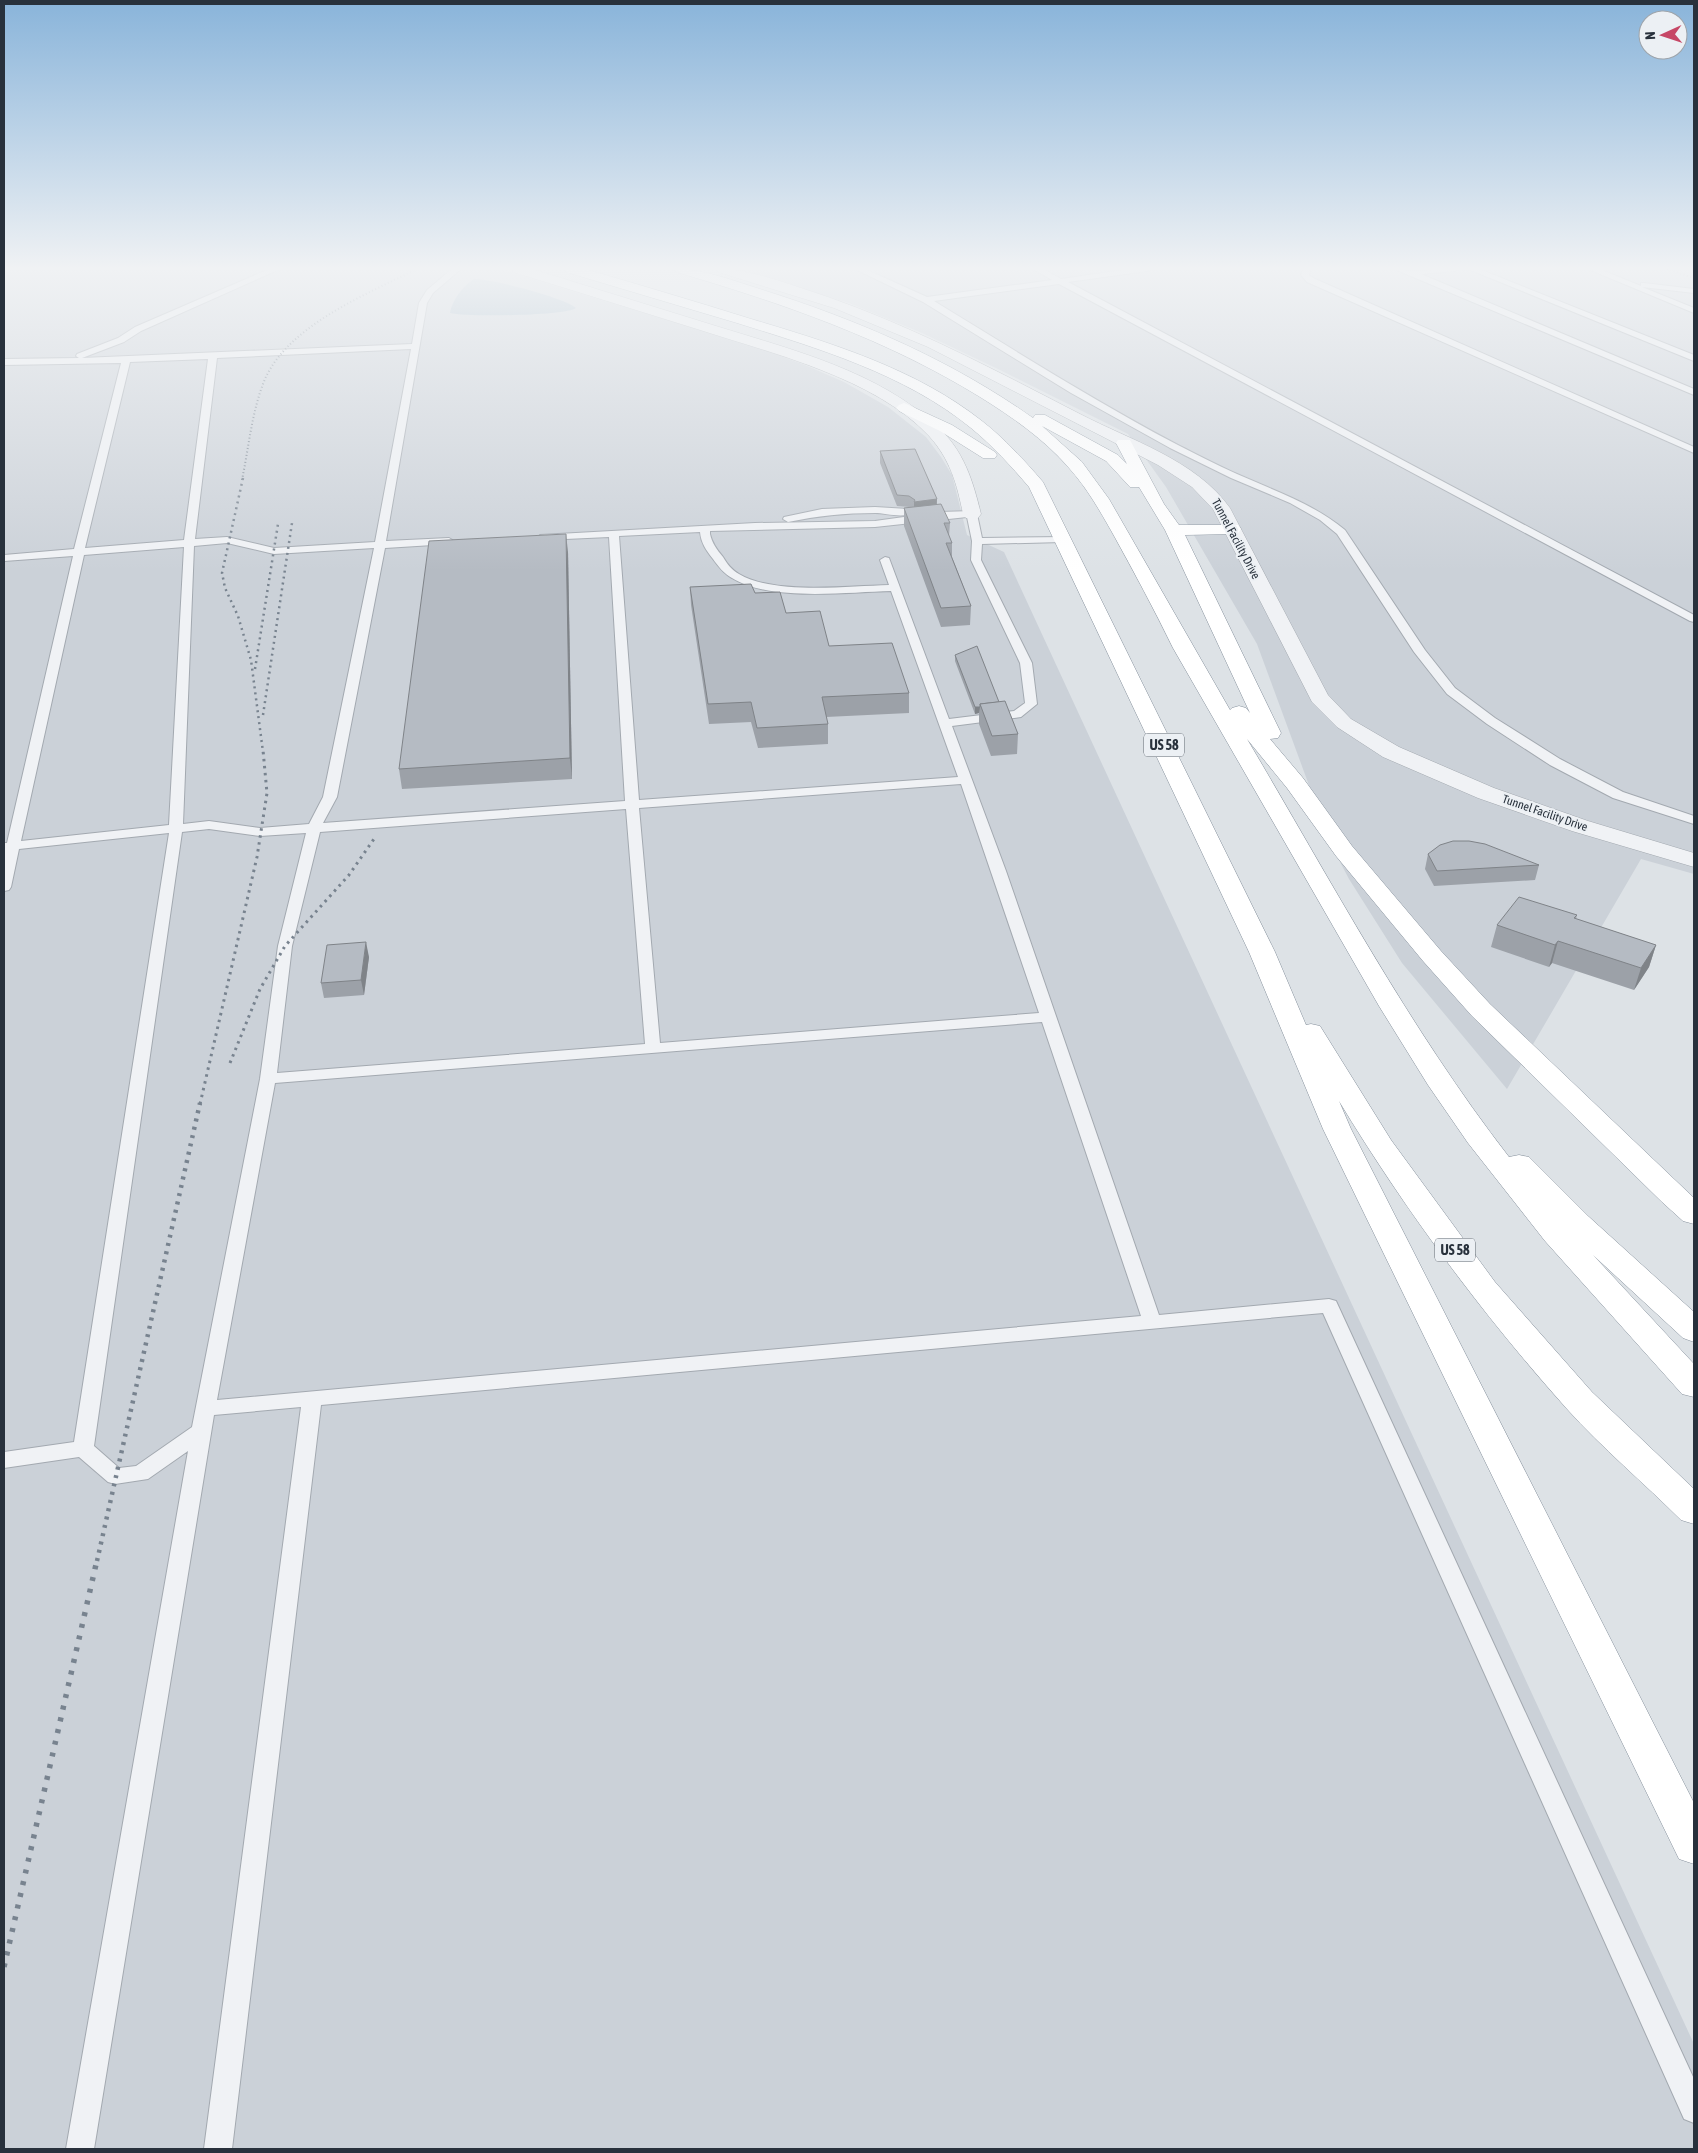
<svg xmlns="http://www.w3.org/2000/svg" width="1698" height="2153" font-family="'Asap Condensed',sans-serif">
<rect width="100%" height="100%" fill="#dde2e6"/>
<!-- built -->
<g fill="#cbd1d8">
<polygon points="4,269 499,269 750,345 805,365 844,382 888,407 926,437 941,457 952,475 967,535 1004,552 1694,2044 1694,2149 4,2149"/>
<polygon points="736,269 1694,269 1694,874 1641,859 1507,1089 1402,963 1349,879 1331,845 1257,644 1166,487 1128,434 998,369 922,333 849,303"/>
</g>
<!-- water -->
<path fill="#9ab3c5" d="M474,279C492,279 563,297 576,308C566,316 465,317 450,313C452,300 463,286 474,279Z"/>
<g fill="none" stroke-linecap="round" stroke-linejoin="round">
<defs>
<g id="lane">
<path d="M269,269H280L141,331L124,342L82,358L412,344L419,303L427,290L452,269H461L433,293L427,303L386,541L449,538L454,541L449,544L385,548L337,797L323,823L625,801L609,537L544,540L539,537L540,535L755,523L875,521L940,512L972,511L977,514L982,538L1067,537L1068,539L1067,541L1063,542L982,544L981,560L1032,663L1037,704L1021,717L952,726L1006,871L1159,1315L1329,1299L1336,1301L1694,2079V2123L1684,2119L1323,1313L321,1405L232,2149H204L301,1407L214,1415L94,2149H66L188,1451L148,1479L115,1484L108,1482L79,1457L4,1468V1452L74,1442L169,833L19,849L11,887L9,890L4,891V843H7L73,556L4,561V555L74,549L121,363L4,365V359L79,358L76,356L77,354L118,338L135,327ZM411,349L375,542L274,548L227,537L195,539L217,358ZM208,359L184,540L85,548L130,362ZM967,517L972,541L971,560L1020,663L1025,703L1014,711L949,719L889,558L885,557L880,560L889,585C848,586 774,595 739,574C732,570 727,564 723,557C717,550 712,543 710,534V531L875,527ZM700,532C701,543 706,550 713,559C718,566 724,574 732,578C770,602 847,592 891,591L958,777L639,800L619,536ZM227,543L274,554L374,548L323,797L309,824L260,828L209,821L183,824L194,546ZM184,547L169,825L21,841L84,555ZM961,784L1039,1013L660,1043L639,808ZM626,809L645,1044L277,1073L292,946L320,832ZM209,829L260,836L306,833L278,946L260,1079L192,1427L136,1466L119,1468L94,1446L182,832ZM1042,1022L1141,1316L217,1400L275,1083Z"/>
<path d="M855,269H865L927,297L1052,280L1033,269H1043L1061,279L1130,269H1151L1147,271L1068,282L1694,615V622L1690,621L1059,284L934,301C1014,350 1093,400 1176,444C1196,454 1217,465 1237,474C1275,491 1312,503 1345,530L1425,650L1455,688L1495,718L1560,759L1623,792L1694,816V824L1613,798L1550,765L1487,724L1447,694L1414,652L1337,534L1320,520L1290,503L1231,478L1170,448L1071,393L923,302Z"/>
<polygon points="1303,269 1311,269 1309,275 1313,278 1694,447 1694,453 1307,282 1301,275"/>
<polygon points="1394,269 1411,271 1459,269 1455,271 1421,274 1694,389 1694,395"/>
<polygon points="1468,269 1479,269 1694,355 1694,361"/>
<polygon points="1588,269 1599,269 1641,286 1641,283 1644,283 1694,289 1694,293 1642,287 1694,308 1694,313"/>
<path d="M875,507L908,509L913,512C905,519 885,513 875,513C845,513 817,516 788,522L783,519L784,517L822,509Z"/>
</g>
<g id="street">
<path d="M512,269H532C593,288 655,307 716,326C793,350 878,371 938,427C964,451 973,481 981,514L978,518L972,519L966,518L963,514C957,484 950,459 929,436C875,378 771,353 697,329C636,310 575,291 513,272Z"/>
<path d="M717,269C746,269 773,279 801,288C899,319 989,367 1080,414C1130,440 1196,460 1230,508L1328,695L1351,719L1399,747L1494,788L1588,821L1694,853V867L1572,831L1478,798L1383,757L1337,727L1312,702L1213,509L1192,487L1158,465L928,347L834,308L718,272Z"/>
</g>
<g id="highway">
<path d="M565,269H585C640,285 694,301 748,318C828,342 915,368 982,421C1005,439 1024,460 1043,482L1275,952L1306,1025L1311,1024L1320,1026L1391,1140L1495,1282L1592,1392L1694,1489V1524L1681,1520C1644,1483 1602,1448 1567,1409C1482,1314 1405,1210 1339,1101L1351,1129L1694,1803V1864L1679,1859L1323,1129L1249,952L1029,487C1011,466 993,446 971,428C905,374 817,348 737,323C680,306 623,289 566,272Z"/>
<path d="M675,269C705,269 734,281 763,290C858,320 951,360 1033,418L1035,415H1045L1118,455L1127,464L1116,443L1118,440H1130L1164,504L1179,525H1238L1241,529L1238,533L1232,534L1185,535L1281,733L1278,738L1270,739L1303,778L1352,846L1441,951L1490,1004L1694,1198V1224L1683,1221L1662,1202L1472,1016L1423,961L1336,856L1287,788L1247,739C1330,879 1409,1028 1509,1157L1519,1155L1529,1157L1588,1216L1694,1312V1342L1683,1338L1593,1255L1694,1364V1397L1682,1394L1545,1241L1468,1143L1428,1085L1379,1006L1173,648C1154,609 1134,572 1113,534C1100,511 1087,488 1069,468C1044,439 1012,417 980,397C886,339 782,303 676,272ZM1042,426L1106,461L1130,487H1139L1165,530L1250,713L1246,708L1239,706L1232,708L1230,710L1109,499L1082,462Z"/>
<polygon points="904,403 952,425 995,452 997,455 995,458 983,458 940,431 899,411 896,408 899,405"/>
</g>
</defs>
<!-- lane casing -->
<use href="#lane" stroke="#a3a9b0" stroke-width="2"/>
<!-- street casing -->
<use href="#street" stroke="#a3a9b0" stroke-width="1"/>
<!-- highway casing -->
<use href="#highway" stroke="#85909c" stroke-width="1"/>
<!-- lane -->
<use href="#lane" fill="#f0f2f5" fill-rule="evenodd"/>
<!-- street -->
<use href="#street" fill="#f0f2f5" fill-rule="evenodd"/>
<!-- highway -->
<use href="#highway" fill="#fff" fill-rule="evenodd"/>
<!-- rail-far4 -->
<g stroke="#78838f" stroke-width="2" stroke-dasharray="1 2.5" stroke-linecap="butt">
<polyline points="1667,269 1694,278"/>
<path d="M242,480C249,446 252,410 265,379C289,325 367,294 417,269"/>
</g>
<!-- rail-far3 -->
<g stroke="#78838f" stroke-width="2.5" stroke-dasharray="2 4" stroke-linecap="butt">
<polyline points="243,478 222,573 225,588 238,616 251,660 263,752"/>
<polyline points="255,669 278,524"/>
<polyline points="263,715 292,523"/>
</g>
<!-- rail-far2 -->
<g stroke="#78838f" stroke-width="3" stroke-dasharray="2.5 4.5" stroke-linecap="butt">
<polyline points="230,1063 260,989 285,946 349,875 374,839"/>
<polyline points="200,1104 257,857 267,793 263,750"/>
</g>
<!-- rail-far1 -->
<polyline stroke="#78838f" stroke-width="4.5" stroke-dasharray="3 5.5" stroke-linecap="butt" points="97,1561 200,1103"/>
<!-- rail -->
<polyline stroke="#78838f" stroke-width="5.5" stroke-dasharray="4 8" stroke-linecap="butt" points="4,1967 97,1560"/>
</g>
<!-- wall -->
<g fill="#9ca1a8">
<polygon points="880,451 937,499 937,505 950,523 949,536 952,543 952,557 971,606 970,625 941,627 904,526 904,508 909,507 897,506 880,463"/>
<polygon points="568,552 572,779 402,789 399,769"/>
<polygon points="690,587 755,593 786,613 829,646 909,693 909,713 826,717 828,724 828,744 758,748 751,722 709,724 691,605"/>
<polygon points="955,655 999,702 1018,734 1017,754 991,756 979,724 979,713 975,714 955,661"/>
<polygon points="1428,854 1539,865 1535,880 1434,886 1425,869"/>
<polygon points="1577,915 1576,919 1656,945 1649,967 1634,990 1552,963 1549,967 1491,947 1497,925"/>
<polygon points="369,957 364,995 324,998 321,983"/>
</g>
<!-- shaded-wall -->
<g fill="#7f8388">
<polygon points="937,499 936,511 914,514 914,502"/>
<polygon points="566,534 568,552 572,779 570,758"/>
<polygon points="975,707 980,707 979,713 975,714"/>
<polygon points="1558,941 1552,963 1549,967 1555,945"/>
<polygon points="366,942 369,957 364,995 361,980"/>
<polygon points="1656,945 1649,967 1634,990 1641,968"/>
</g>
<!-- building -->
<g fill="#b5bbc3" stroke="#7f8388">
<polygon points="915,449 937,499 914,502 915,500 909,496 897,495 880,451"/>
<polygon points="941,504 950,523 944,523 952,543 946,543 971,606 941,608 904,508"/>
<polygon points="566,534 570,758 399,769 429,541"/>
<polygon points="751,584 755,593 780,592 786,613 820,611 829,646 892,643 909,693 822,697 828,724 757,728 751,702 708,704 690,587"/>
<polygon points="977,646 999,702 980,704 980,707 975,707 955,655"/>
<polygon points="1005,701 1018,734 992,736 980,704"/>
<polygon points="1453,841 1469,841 1485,844 1539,865 1437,871 1428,854 1440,845"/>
<polygon points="1519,897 1577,915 1574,918 1656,945 1641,968 1558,941 1555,945 1497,925"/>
<polygon points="366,942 361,980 321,983 327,945"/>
</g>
<!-- sky -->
<linearGradient id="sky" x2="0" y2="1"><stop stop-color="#89b4da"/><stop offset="0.47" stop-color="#f0f2f4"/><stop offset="1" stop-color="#f0f2f4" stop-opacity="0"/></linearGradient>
<rect width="1698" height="571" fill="url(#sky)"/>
<g text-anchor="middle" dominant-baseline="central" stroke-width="4" stroke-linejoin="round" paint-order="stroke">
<!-- far-street labels -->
<g font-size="12" fill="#28313c" stroke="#ecf0f4">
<text transform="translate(1236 539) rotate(62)">Tunnel Facility Drive</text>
<text transform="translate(1545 813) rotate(19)">Tunnel Facility Drive</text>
</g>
<!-- shield labels -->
<g fill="#ecf0f4" stroke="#636a73" stroke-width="1">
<rect x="1144" y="733.5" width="40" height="23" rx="4"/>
<rect x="1435" y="1238.5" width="40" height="23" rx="4"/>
</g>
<g font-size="14" font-weight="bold" fill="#28313c">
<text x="1164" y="745">US 58</text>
<text x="1455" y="1250">US 58</text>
</g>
</g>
<!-- border -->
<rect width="1698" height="2153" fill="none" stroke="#28313c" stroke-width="10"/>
<!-- north arrow -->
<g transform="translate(1663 35) rotate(267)"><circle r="24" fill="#ecf0f4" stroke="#9ea4aa"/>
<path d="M0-4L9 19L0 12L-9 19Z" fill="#c64766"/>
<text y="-8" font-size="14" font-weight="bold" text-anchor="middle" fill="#28313c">N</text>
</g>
</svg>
